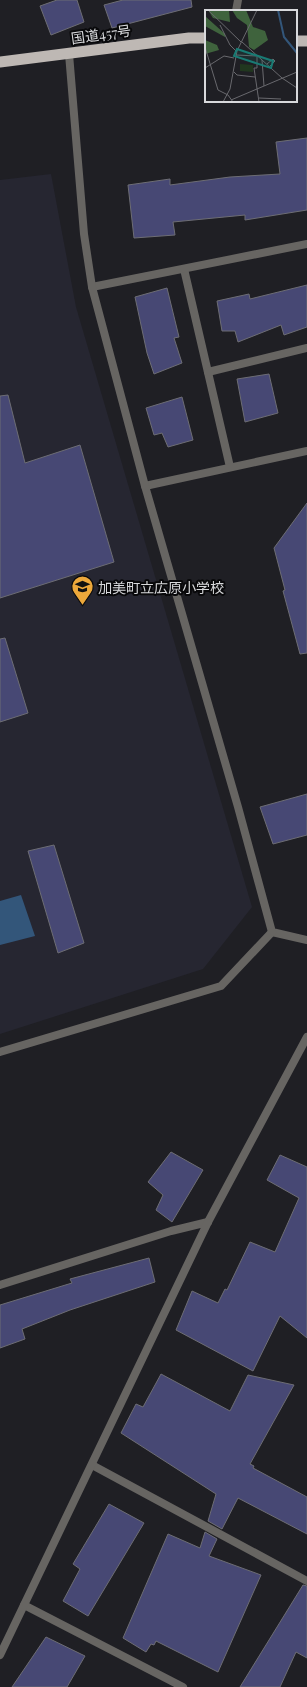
<svg xmlns="http://www.w3.org/2000/svg" width="307" height="1687" font-family="'Playfair Display','Noto Sans JP',serif">
<rect width="100%" height="100%" fill="#1f1f24"/>
<!-- built -->
<polygon fill="#262631" points="51,174 76,307 252,907 203,969 0,1034 0,180"/>
<!-- water -->
<polygon fill="#33567a" points="21,895 35,936 0,945 0,901"/>
<!-- building -->
<g fill="#474874" stroke="#6d6d74">
<polygon points="57,0 77,0 84,22 51,35 40,6"/>
<polygon points="123,0 191,0 192,7 112,28 104,5"/>
<polygon points="307,138 307,210 245,220 245,215 173,222 175,235 134,238 128,185 170,179 170,185 230,177 280,174 276,142"/>
<polygon points="307,285 307,327 284,335 281,325 238,342 235,331 222,331 217,301 249,294 250,299"/>
<polygon points="167,288 179,337 174,338 182,363 154,374 147,353 135,297"/>
<polygon points="269,374 278,413 245,422 237,379"/>
<polygon points="8,395 25,463 80,445 114,562 0,598 0,396"/>
<polygon points="182,397 193,440 168,447 162,433 154,435 146,408"/>
<polygon points="307,503 307,653 300,654 283,591 285,590 274,548"/>
<polygon points="5,638 28,713 0,722 0,639"/>
<polygon points="307,794 307,835 273,844 260,807"/>
<polygon points="54,845 84,943 58,953 28,851"/>
<polygon points="171,1152 203,1170 172,1222 156,1210 163,1195 148,1182"/>
<polygon points="280,1155 307,1167 307,1338 280,1316 253,1371 176,1330 192,1291 218,1303 225,1289 227,1290 250,1242 275,1252 299,1198 267,1180"/>
<polygon points="149,1258 155,1282 70,1310 22,1329 25,1339 0,1348 0,1305 72,1283 70,1279"/>
<polygon points="161,1374 230,1411 248,1375 294,1385 250,1464 254,1466 253,1468 307,1497 307,1534 238,1498 222,1529 208,1521 216,1494 121,1433 136,1404 143,1407"/>
<polygon points="109,1504 144,1523 88,1616 63,1601 80,1569 73,1564"/>
<polygon points="205,1532 217,1539 209,1556 261,1575 218,1672 156,1641 154,1645 151,1644 146,1652 123,1638 168,1534 200,1548"/>
<polygon points="303,1585 307,1586 307,1658 296,1652 280,1687 240,1687"/>
<polygon points="46,1637 85,1656 67,1687 12,1687"/>
</g>
<g fill="none" stroke-linecap="round" stroke-linejoin="round">
<!-- service -->
<g stroke="#676562" stroke-width="8">
<polyline points="184,269 230,467"/>
<polyline points="92,287 307,244"/>
<polyline points="208,372 307,348"/>
<polyline points="145,486 307,451"/>
<polyline points="92,1465 307,1581"/>
<polyline points="24,1605 183,1687"/>
</g>
<!-- minor -->
<g stroke="#676562" stroke-width="8">
<polyline points="236,11 238,0"/>
<polyline points="69,54 84,234 92,287 145,486 238,807 272,932 307,940"/>
<polyline points="0,1052 221,986 272,932"/>
<polyline points="0,1285 171,1231 208,1222"/>
<polyline points="0,1655 208,1222 307,1037"/>
</g>
<!-- trunk -->
<g stroke="#beb8b4" stroke-width="11">
<polyline points="296,41 307,41"/>
<polyline points="0,62 189,38 206,38"/>
</g>
</g>
<!-- icons -->
<defs>
<symbol id="school-pin" viewBox="-11 -11 22 30"><path d="M0 17L-7.5 6A9.5 9.5 0 1 1 7.5 6Z" fill="#eda83b" stroke="#09090b"/><path d="M0-5L7-2L0 1L-7-2ZM-4 1L0 2.5L4 1V4Q0 6-4 4Z" fill="#111"/></symbol>
</defs>
<g fill-rule="evenodd">
<use href="#school-pin" x="70" y="574" width="25" height="34"/>
</g>
<g text-anchor="middle" dominant-baseline="central" stroke-width="4" stroke-linejoin="round" paint-order="stroke">
<!-- street labels -->
<g font-size="14" fill="#d8d9dc" stroke="#09090b">
<text transform="translate(101 34) rotate(-8)">国道457号</text>
</g>
<!-- poi labels -->
<g font-size="14" fill="#d8d9dc" stroke="#09090b" text-anchor="start">
<text x="98" y="587">加美町立広原小学校</text>
</g>
</g>
<!-- overview -->
<g transform="translate(205 10)">
<rect width="92" height="92" fill="#1f1f24"/>
<path d="M35,54L48,55V62L35,61Z" fill="#21371f"/>
<path d="M3,0H24L25,12L8,8ZM27,0H41L48,17L60,21L63,30L49,40L44,37L42,15L32,8ZM0,6L20,24V27L0,16ZM0,30L12,35L14,40L0,44Z" fill="#3f633d"/>
<path fill="none" stroke="#33567a" stroke-width="2" d="M73,0L79,27L92,43"/>
<path fill="none" stroke="#69696e" stroke-width="1" d="M3,0L36,32M15,15L25,35L31,41M37,32L77,68L92,78M0,37L13,80L23,85L28,92M31,45L52,46M52,47V58H49L54,92M57,50L59,76M62,54L68,49L70,51L65,56M0,58L19,46L29,48M29,62L32,65L50,67M54,88L76,89M26,90L92,62M18,92L25,79L32,41L52,0"/>
<path fill="#197b74" fill-opacity="0.15" stroke="#197b74" stroke-width="2" d="M32,39L68,51L66,58L29,46Z"/>
<rect width="92" height="92" fill="none" stroke="#d8d9dc" stroke-width="2"/>
</g>
</svg>
